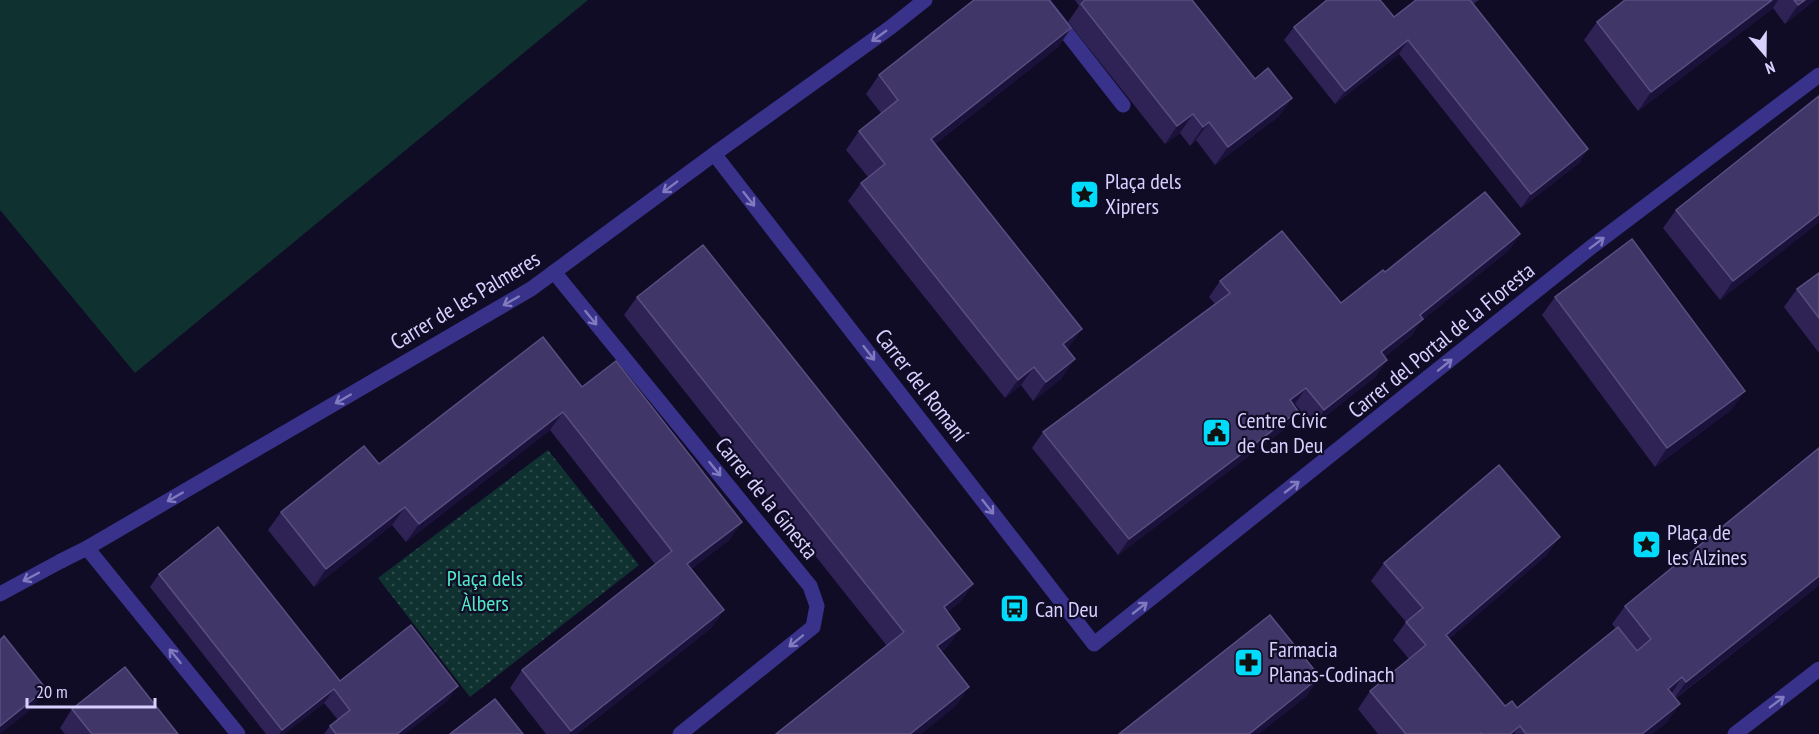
<svg xmlns="http://www.w3.org/2000/svg" width="1819" height="734" font-family="'PT Sans Narrow',sans-serif">
<defs>
<pattern id="park-dots" width="8" height="8" patternUnits="userSpaceOnUse" patternTransform="scale(1.5)"><rect width="8" height="8" fill="#0f3130"/><path d="M2 2h.1M6 6h.1" fill="none" stroke="#314e4f" stroke-width="1.8" stroke-linecap="round"/></pattern>
</defs>
<rect width="100%" height="100%" fill="#110c26"/>
<!-- park -->
<polygon fill="url(#park-dots)" points="548,450 639,565 470,697 378,578"/>
<!-- pitch -->
<polygon fill="#0f3130" points="0,0 588,0 135,373 0,210"/>
<g fill="none" stroke-linecap="round" stroke-linejoin="round">
<!-- minor -->
<g stroke="#38328a" stroke-width="15">
<polyline points="1041,0 1123,105"/>
<polyline points="717,152 715,155 1094,644 1590,248 1819,75"/>
<polyline points="554,272 810,586 817,606 813,627 680,734"/>
<polyline points="87,548 238,734"/>
<polyline points="0,594 61,561"/>
<polyline points="1735,734 1819,669"/>
</g>
<!-- tertiary -->
<polyline stroke="#38328a" stroke-width="15" points="61,561 87,548 531,289 717,152 891,27 925,0"/>
</g>
<!-- wall -->
<g fill="#2f2356">
<polygon points="1075,0 1192,0 1255,79 1292,98 1279,116 1215,165 1196,140 1190,146 1180,133 1165,144 1068,22 1079,6"/>
<polygon points="1416,0 1479,0 1473,4 1588,149 1579,163 1521,208 1399,54 1335,104 1284,40 1294,27 1394,17"/>
<polygon points="1625,0 1815,0 1785,24 1773,8 1638,111 1584,40 1597,22"/>
<polygon points="1071,28 1058,47 935,144 1069,347 1067,349 1062,378 1033,401 1021,385 1005,398 848,201 861,183 868,177 846,150 859,131 881,113 866,94 879,75"/>
<polygon points="1676,210 1819,222 1720,300 1663,228"/>
<polygon points="1520,234 1509,250 1421,321 1412,335 1384,357 1376,376 1313,426 1295,404 1294,405 1298,411 1287,427 1118,555 1032,448 1043,432 1215,304 1209,297 1220,281 1341,303 1385,272"/>
<polygon points="1819,273 1819,353 1784,307 1797,289"/>
<polygon points="637,297 973,584 960,602 947,612 960,629 947,647 941,652 956,706 887,646 624,315"/>
<polygon points="1555,297 1732,409 1655,467 1542,315"/>
<polygon points="582,387 742,522 729,540 691,569 724,610 711,628 577,734 546,734 510,688 522,670 655,564 550,430 406,542 392,525 314,587 268,530 281,512 379,464"/>
<polygon points="1819,448 1819,585 1675,699 1667,722 1652,734 1378,734 1358,709 1370,691 1409,659 1393,640 1406,622 1371,581 1384,563 1547,555 1449,639 1505,706 1517,708 1616,629 1612,624 1625,606"/>
<polygon points="159,574 340,681 448,700 405,734 324,734 330,726 338,720 324,703 284,734 266,734 150,587"/>
<polygon points="72,709 178,734 65,734 60,728"/>
</g>
<!-- shaded-wall -->
<g fill="#1b123b">
<polygon points="1772,0 1778,0 1773,8 1638,111 1651,92"/>
<polygon points="1805,0 1815,0 1785,24 1798,5"/>
<polygon points="1071,28 1058,47 918,157 931,139"/>
<polygon points="1408,40 1399,54 1335,104 1345,91"/>
<polygon points="1292,98 1279,116 1215,165 1228,147"/>
<polygon points="1193,114 1180,133 1165,144 1177,126"/>
<polygon points="1209,122 1196,140 1190,146 1203,127"/>
<polygon points="1588,149 1579,163 1521,208 1531,194"/>
<polygon points="1819,214 1819,222 1720,300 1733,281"/>
<polygon points="1520,234 1509,250 1421,321 1412,335 1369,368 1381,352 1420,315"/>
<polygon points="1082,329 1069,347 1050,362 1063,344"/>
<polygon points="1075,359 1062,378 1033,401 1046,382"/>
<polygon points="1387,360 1376,376 1313,426 1324,410"/>
<polygon points="1034,367 1021,385 1005,398 1018,380"/>
<polygon points="1306,388 1295,404 1279,416 1290,400"/>
<polygon points="1745,391 1732,409 1655,467 1667,448"/>
<polygon points="1298,411 1287,427 1118,555 1129,539"/>
<polygon points="563,412 550,430 406,542 419,524"/>
<polygon points="405,507 392,525 314,587 326,569"/>
<polygon points="742,522 729,540 674,583 687,564"/>
<polygon points="1560,537 1547,555 1433,653 1446,635"/>
<polygon points="1819,576 1819,585 1673,700 1686,682"/>
<polygon points="973,584 960,602 931,626 944,607"/>
<polygon points="724,610 711,628 577,734 569,734 571,731"/>
<polygon points="960,629 947,647 924,665 937,646"/>
<polygon points="1320,677 1307,696 1259,734 1249,734"/>
<polygon points="1682,677 1670,696 1668,689"/>
<polygon points="458,686 448,700 405,734 397,734"/>
<polygon points="969,687 956,706 921,734 910,734"/>
<polygon points="46,689 33,708 0,734 0,726"/>
<polygon points="334,689 324,703 284,734 279,734 282,730"/>
<polygon points="1680,704 1667,722 1652,734 1642,734"/>
<polygon points="1520,726 1514,734 1510,734"/>
</g>
<!-- building -->
<g fill="#413668" stroke="#594e80" stroke-width="1.5">
<polygon points="974,0 1049,0 1071,28 931,139 1082,329 1063,344 1075,359 1046,382 1034,367 1018,380 861,183 885,164 859,131 898,100 879,75"/>
<polygon points="1085,0 1192,0 1255,79 1268,68 1292,98 1228,147 1209,122 1203,127 1193,114 1177,126 1081,4"/>
<polygon points="1327,0 1380,0 1394,17 1416,0 1470,0 1588,149 1531,194 1408,40 1345,91 1294,27"/>
<polygon points="1625,0 1772,0 1651,92 1597,22"/>
<polygon points="1794,0 1805,0 1798,5"/>
<polygon points="1819,96 1819,214 1733,281 1676,210"/>
<polygon points="1485,192 1520,234 1420,315 1423,319 1381,352 1387,360 1324,410 1306,388 1290,400 1298,411 1129,539 1043,432 1230,293 1220,281 1282,231 1341,303 1383,270 1385,272"/>
<polygon points="1632,239 1745,391 1667,448 1555,297"/>
<polygon points="703,245 973,584 944,607 960,629 937,646 969,687 910,734 776,734 904,632 637,297"/>
<polygon points="1819,273 1819,318 1797,289"/>
<polygon points="543,337 582,387 616,361 742,522 687,564 724,610 571,731 522,670 672,551 563,412 419,524 405,507 326,569 281,512 364,446 379,464"/>
<polygon points="1819,448 1819,576 1686,682 1682,677 1668,689 1680,704 1642,734 1526,734 1520,726 1510,734 1482,734 1481,733 1480,734 1406,734 1370,691 1426,645 1406,622 1423,608 1384,563 1499,465 1560,537 1446,635 1505,706 1512,701 1517,708 1618,627 1637,651 1651,639 1625,606"/>
<polygon points="218,527 340,681 411,625 458,686 397,734 336,734 330,726 350,710 334,689 282,730 159,574"/>
<polygon points="1270,615 1320,677 1249,734 1119,734"/>
<polygon points="4,636 46,689 0,726 0,640"/>
<polygon points="125,667 178,734 92,734 72,709"/>
<polygon points="495,699 523,734 450,734"/>
</g>
<!-- one-way arrows -->
<defs><path id="oneway-shaft" d="M-6 0H5M1.5-3L5.5 0L1.5 3" fill="none" stroke-width="1.6" stroke-linecap="round" stroke-linejoin="round" transform="scale(1.5)"/></defs>
<g stroke="#807abf">
<use href="#oneway-shaft" transform="translate(879 36) rotate(144)"/>
<use href="#oneway-shaft" transform="translate(670 187) rotate(143)"/>
<use href="#oneway-shaft" transform="translate(749 199) rotate(52)"/>
<use href="#oneway-shaft" transform="translate(1597 243) rotate(-37)"/>
<use href="#oneway-shaft" transform="translate(511 301) rotate(150)"/>
<use href="#oneway-shaft" transform="translate(591 318) rotate(51)"/>
<use href="#oneway-shaft" transform="translate(869 353) rotate(52)"/>
<use href="#oneway-shaft" transform="translate(1445 365) rotate(-39)"/>
<use href="#oneway-shaft" transform="translate(343 399) rotate(150)"/>
<use href="#oneway-shaft" transform="translate(715 469) rotate(51)"/>
<use href="#oneway-shaft" transform="translate(1292 487) rotate(-38)"/>
<use href="#oneway-shaft" transform="translate(175 497) rotate(150)"/>
<use href="#oneway-shaft" transform="translate(988 507) rotate(52)"/>
<use href="#oneway-shaft" transform="translate(31 577) rotate(152)"/>
<use href="#oneway-shaft" transform="translate(1140 608) rotate(-38)"/>
<use href="#oneway-shaft" transform="translate(796 641) rotate(141)"/>
<use href="#oneway-shaft" transform="translate(175 656) rotate(-129)"/>
<use href="#oneway-shaft" transform="translate(1777 702) rotate(-37)"/>
</g>
<!-- icons -->
<defs>
<symbol id="sight-square" viewBox="-11 -11 22 22"><rect x="-9" y="-9" width="18" height="18" rx="4" fill="#00dbfc" stroke="#110c26"/><path d="M0-6L1.8-2.2L6-1.7L2.9 1.2L3.7 5.4L0 3.3L-3.7 5.4L-2.9 1.2L-6-1.7L-1.8-2.2Z" fill="#111"/></symbol>
<symbol id="civic-square" viewBox="-11 -11 22 22"><rect x="-9" y="-9" width="18" height="18" rx="4" fill="#00dbfc" stroke="#110c26"/><path d="M-.6-6.5H3V-4.5H.6V-3L4-1V1h2V6H-6V1h2V-1L-.6-3ZM-1.2 2.5V6h2.4V2.5Z" fill="#111"/></symbol>
<symbol id="bus-square" viewBox="-11 -11 22 22"><rect x="-9" y="-9" width="18" height="18" rx="4" fill="#00dbfc" stroke="#110c26"/><path d="M-5-6H5V4H4V6H2V4H-2V6H-4V4H-5ZM-3.5-4V0h7V-4ZM-3.5 1.2v1.5H-2V1.2ZM2 1.2v1.5H3.5V1.2Z" fill="#111"/></symbol>
<symbol id="pharmacy-square" viewBox="-11 -11 22 22"><rect x="-9" y="-9" width="18" height="18" rx="4" fill="#00dbfc" stroke="#110c26"/><path d="M-2-6h4v4h4v4h-4v4h-4v-4h-4v-4h4Z" fill="#111"/></symbol>
</defs>
<g fill-rule="evenodd">
<use href="#sight-square" x="1068" y="178" width="33" height="33"/>
<use href="#civic-square" x="1200" y="416" width="33" height="33"/>
<use href="#sight-square" x="1630" y="528" width="33" height="33"/>
<use href="#bus-square" x="998" y="592" width="33" height="33"/>
<use href="#pharmacy-square" x="1232" y="646" width="33" height="33"/>
</g>
<g text-anchor="middle" dominant-baseline="central" stroke-width="4.5" stroke-linejoin="round" paint-order="stroke">
<!-- poi labels -->
<g font-size="22" fill="#d8d1ff" stroke="#110c26" text-anchor="start">
<text x="1105" y="181">Plaça dels<tspan x="1105" dy="25">Xiprers</tspan></text>
<text x="1237" y="420">Centre Cívic<tspan x="1237" dy="25">de Can Deu</tspan></text>
<text x="1667" y="532">Plaça de<tspan x="1667" dy="25">les Alzines</tspan></text>
<text x="1035" y="609">Can Deu</text>
<text x="1269" y="649">Farmacia<tspan x="1269" dy="25">Planas-Codinach</tspan></text>
</g>
<!-- street labels -->
<g font-size="22" fill="#d8d1ff" stroke="#110c26">
<text transform="translate(465 300) rotate(-31)">Carrer de les Palmeres</text>
<text transform="translate(1441 340) rotate(-39)">Carrer del Portal de la Floresta</text>
<text transform="translate(922 385) rotate(52)">Carrer del Romaní</text>
<text transform="translate(767 498) rotate(51)">Carrer de la Ginesta</text>
</g>
<!-- park labels -->
<g font-size="22" fill="#51ebc9" stroke="#110c26">
<text x="485" y="578">Plaça dels<tspan x="485" dy="25">Àlbers</tspan></text>
</g>
</g>
<!-- north arrow -->
<g transform="translate(1765 54) rotate(160)" stroke="#110c26" stroke-width="4.5" paint-order="stroke">
<path d="M0-4.5L10 22L0 15L-10 22Z" fill="#d8d1ff"/>
<text y="-9" font-size="16" font-weight="bold" text-anchor="middle" fill="#d8d1ff">N</text>
</g>
<!-- scale -->
<path d="M27 698v9h128v-9" fill="none" stroke="#d8d1ff" stroke-width="3"/>
<text x="36" y="698" font-size="18" fill="#d8d1ff" stroke="#110c26" stroke-width="4.5" paint-order="stroke">20 m</text>
</svg>
